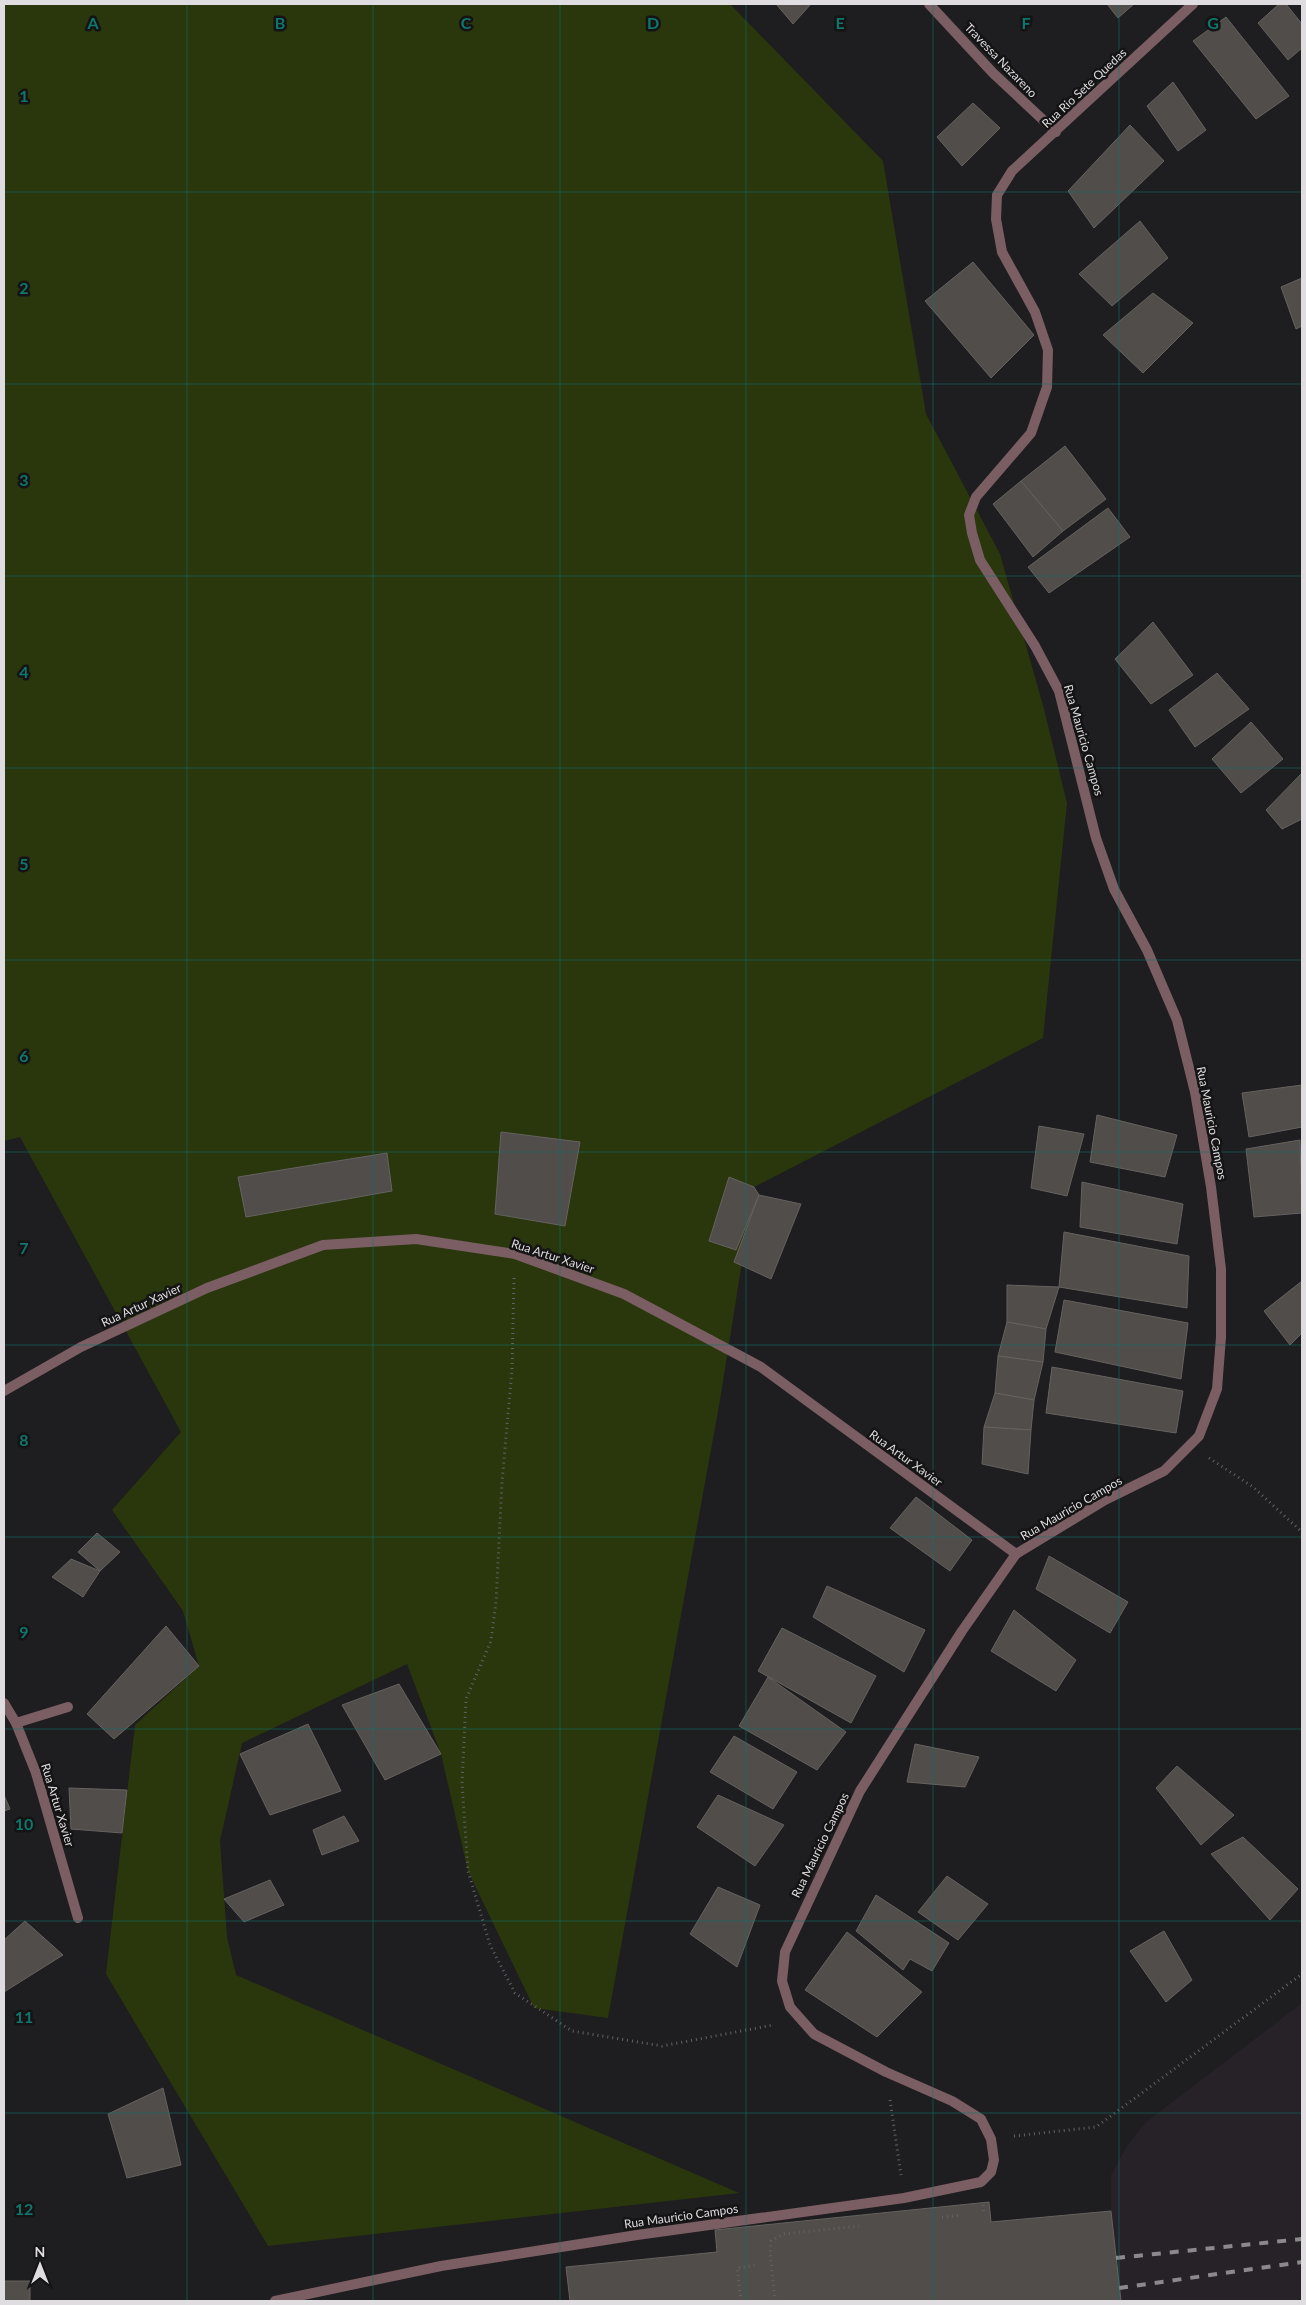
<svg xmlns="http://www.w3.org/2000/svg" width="1306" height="2305" font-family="Lato,sans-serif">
<rect width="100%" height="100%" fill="#1e1d1f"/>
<!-- built -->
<polygon fill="#272128" points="1302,2003 1302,2301 1121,2301 1111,2211 1111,2175 1128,2144 1146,2122"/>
<!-- green -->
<polygon fill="#2a370d" points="4,4 730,4 883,161 926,414 1000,554 1044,709 1067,803 1043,1038 754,1187 720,1400 608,2018 534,2008 468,1871 441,1754 407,1664 242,1743 220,1841 227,1937 236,1975 739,2193 268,2246 106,1974 135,1725 199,1666 183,1611 112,1510 181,1432 20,1137 4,1141"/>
<!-- building -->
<g fill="#504d4b" stroke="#656260">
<polygon points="776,4 811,4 793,24"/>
<polygon points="1107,4 1134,4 1118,18"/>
<polygon points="1279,4 1286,4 1302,24 1302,48 1288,60 1258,23"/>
<polygon points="1226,17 1289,96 1256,119 1193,41"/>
<polygon points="1173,82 1206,130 1178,151 1147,106"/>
<polygon points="973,103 1000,128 962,166 937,137"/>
<polygon points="1130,125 1164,161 1094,228 1068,191"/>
<polygon points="1140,221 1168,258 1112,306 1079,274"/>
<polygon points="973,262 1034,335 991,378 925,301"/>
<polygon points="1302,278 1302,326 1296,329 1281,287"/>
<polygon points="1153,293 1193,323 1143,373 1103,335"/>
<polygon points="1065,446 1106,499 1063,531 1021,481"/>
<polygon points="1021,481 1063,531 1033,557 993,504"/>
<polygon points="1108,508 1130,537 1049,593 1028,567"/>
<polygon points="1153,622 1193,675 1151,704 1115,659"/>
<polygon points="1217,673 1249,709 1195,747 1169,710"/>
<polygon points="1251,722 1283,759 1241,793 1212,759"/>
<polygon points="1302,773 1302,819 1282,829 1266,810"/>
<polygon points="1302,1085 1302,1127 1249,1137 1242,1093"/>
<polygon points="1097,1115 1177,1135 1165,1177 1090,1162"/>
<polygon points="1039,1126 1084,1134 1067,1196 1031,1188"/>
<polygon points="501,1132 580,1142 565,1226 495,1214"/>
<polygon points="1300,1140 1302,1213 1254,1217 1246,1149"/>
<polygon points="387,1153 392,1191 246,1217 238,1177"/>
<polygon points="729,1177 754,1187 759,1195 736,1250 709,1241"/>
<polygon points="1082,1182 1183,1204 1177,1244 1080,1227"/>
<polygon points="759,1195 801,1204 771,1279 734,1262"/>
<polygon points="1064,1232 1189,1256 1187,1308 1059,1287"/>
<polygon points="1302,1281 1302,1333 1290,1345 1264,1311"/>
<polygon points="1007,1285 1059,1287 1046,1329 1007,1322"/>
<polygon points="1064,1300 1188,1323 1181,1379 1055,1352"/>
<polygon points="1007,1322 1046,1329 1043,1362 998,1356"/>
<polygon points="998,1356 1043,1362 1034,1400 995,1393"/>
<polygon points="1052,1367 1183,1391 1176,1433 1046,1413"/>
<polygon points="995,1393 1034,1400 1031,1430 984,1427"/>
<polygon points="984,1427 1031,1430 1028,1474 982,1464"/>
<polygon points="916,1497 972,1540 950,1571 890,1528"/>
<polygon points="97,1533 120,1552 100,1571 78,1552"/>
<polygon points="1049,1556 1128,1602 1110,1633 1036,1589"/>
<polygon points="71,1559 100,1571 83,1597 52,1577"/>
<polygon points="827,1586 925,1630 904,1672 813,1617"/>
<polygon points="1014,1610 1076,1660 1056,1691 991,1651"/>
<polygon points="166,1626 199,1666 114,1739 87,1714"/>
<polygon points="782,1628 876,1676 851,1723 758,1671"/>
<polygon points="768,1677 846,1732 817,1770 739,1726"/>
<polygon points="399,1684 441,1754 385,1780 342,1705"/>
<polygon points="308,1724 341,1791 270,1815 240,1754"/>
<polygon points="734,1736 797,1772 773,1809 710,1772"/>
<polygon points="915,1744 979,1757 965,1787 907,1782"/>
<polygon points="1177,1766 1234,1815 1201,1845 1156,1788"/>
<polygon points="69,1788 127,1790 122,1833 71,1829"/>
<polygon points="4,1795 10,1809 4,1811"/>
<polygon points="718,1795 784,1825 755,1866 697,1827"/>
<polygon points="344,1816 359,1841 322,1855 313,1830"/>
<polygon points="1243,1837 1298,1889 1270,1920 1211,1854"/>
<polygon points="947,1876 988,1904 958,1940 918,1912"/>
<polygon points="270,1880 284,1905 244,1922 224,1899"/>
<polygon points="718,1887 760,1905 737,1967 690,1934"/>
<polygon points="876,1895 949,1943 932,1971 910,1959 903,1970 856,1931"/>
<polygon points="25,1921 63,1955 4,1992 4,1940"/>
<polygon points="1164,1931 1192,1980 1166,2002 1130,1951"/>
<polygon points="847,1932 922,1992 877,2037 805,1990"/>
<polygon points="163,2088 181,2165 127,2178 108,2114"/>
<polygon points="989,2202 991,2222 1111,2211 1121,2301 570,2301 566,2267 717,2252 715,2230"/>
<rect x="4" y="2281" width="26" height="20"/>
</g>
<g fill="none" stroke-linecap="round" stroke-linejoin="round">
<!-- path -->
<g stroke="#636264" stroke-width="3" stroke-dasharray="1 4" stroke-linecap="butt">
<polyline points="514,1278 512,1369 502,1482 496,1602 491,1641 466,1699 462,1783 468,1871 490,1945 515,1993 572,2031 662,2046 773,2025"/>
<polyline points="1209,1458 1253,1487 1302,1532"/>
<polyline points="890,2100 901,2175"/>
<polyline points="1014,2136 1096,2127 1302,1974"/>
<polyline points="983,2205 984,2214"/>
<polyline points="942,2217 962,2215"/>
</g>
<!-- minor -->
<g stroke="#7a5e63" stroke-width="10">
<polyline points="929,4 993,73 1056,132"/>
<polyline points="4,1391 81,1347 207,1288 323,1245 416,1239 515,1254 624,1294 761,1367 1016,1554"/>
<polyline points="4,1703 16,1723 36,1773 78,1918"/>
<polyline points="16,1723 68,1707"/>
<polyline points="275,2301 441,2266 637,2235 904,2198 981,2182 991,2172 994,2160 991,2139 981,2119 952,2101 886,2072 814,2034 790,2007 782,1981 785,1952 860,1791 962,1631 1016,1554 1105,1500 1164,1471 1199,1436 1217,1389 1221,1337 1221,1269 1211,1187 1195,1092 1177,1020 1147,950 1114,889 1096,838 1059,691 1035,646 980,560 972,533 969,515 976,497 1031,433 1047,387 1048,350 1035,312 1002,252 996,219 997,195 1012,171 1193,4"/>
</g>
<!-- rail -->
<g stroke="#8b898b" stroke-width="4" stroke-dasharray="9 9" stroke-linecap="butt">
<polyline points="1116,2258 1302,2239"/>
<polyline points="1119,2288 1302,2262"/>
</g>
<!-- path-bridge -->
<g stroke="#636264" stroke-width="3" stroke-dasharray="1 4" stroke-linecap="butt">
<polyline points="741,2301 737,2268 757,2265"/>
<polyline points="775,2301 770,2253 771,2241 783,2234 859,2226"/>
</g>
</g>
<!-- grid -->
<path fill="none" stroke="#0f766e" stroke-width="1" stroke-opacity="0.55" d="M187,4V2301M373,4V2301M560,4V2301M746,4V2301M933,4V2301M1119,4V2301M4,192H1302M4,384H1302M4,576H1302M4,768H1302M4,960H1302M4,1152H1302M4,1345H1302M4,1537H1302M4,1729H1302M4,1921H1302M4,2113H1302"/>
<g text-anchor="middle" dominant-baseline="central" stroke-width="5" stroke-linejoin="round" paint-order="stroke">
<!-- street labels -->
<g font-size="12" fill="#dfdddf" stroke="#151415">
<text transform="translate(1001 60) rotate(46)">Travessa Nazareno</text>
<text transform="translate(1084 88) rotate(-43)">Rua Rio Sete Quedas</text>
<text transform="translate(1084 740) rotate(74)">Rua Mauricio Campos</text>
<text transform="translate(1212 1123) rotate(79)">Rua Mauricio Campos</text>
<text transform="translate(553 1256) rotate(18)">Rua Artur Xavier</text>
<text transform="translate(141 1305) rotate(-25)">Rua Artur Xavier</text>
<text transform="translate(906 1458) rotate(36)">Rua Artur Xavier</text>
<text transform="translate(1071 1508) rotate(-30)">Rua Mauricio Campos</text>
<text transform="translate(58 1805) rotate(73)">Rua Artur Xavier</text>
<text transform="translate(820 1845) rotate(-64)">Rua Mauricio Campos</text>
<text transform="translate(681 2216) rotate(-8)">Rua Mauricio Campos</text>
</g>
</g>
<g font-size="16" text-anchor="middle" font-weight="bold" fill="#0f766e" stroke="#151415" stroke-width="5" stroke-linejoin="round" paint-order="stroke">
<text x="93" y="29">A</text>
<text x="280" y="29">B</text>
<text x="466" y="29">C</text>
<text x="653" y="29">D</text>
<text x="840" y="29">E</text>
<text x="1026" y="29">F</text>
<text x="1213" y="29">G</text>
<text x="24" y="102">1</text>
<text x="24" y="294">2</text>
<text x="24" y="486">3</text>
<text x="24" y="678">4</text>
<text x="24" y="870">5</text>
<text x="24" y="1062">6</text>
<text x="24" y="1254">7</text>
<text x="24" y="1446">8</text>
<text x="24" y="1638">9</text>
<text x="24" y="1830">10</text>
<text x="24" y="2023">11</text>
<text x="24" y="2215">12</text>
</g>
<!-- border -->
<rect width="1306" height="2305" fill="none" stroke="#dfdddf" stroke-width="10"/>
<!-- north arrow -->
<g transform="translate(40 2265)" stroke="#151415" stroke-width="4" paint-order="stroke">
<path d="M0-4L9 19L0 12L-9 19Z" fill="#dfdddf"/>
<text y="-8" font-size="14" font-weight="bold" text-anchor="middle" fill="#dfdddf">N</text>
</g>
</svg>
